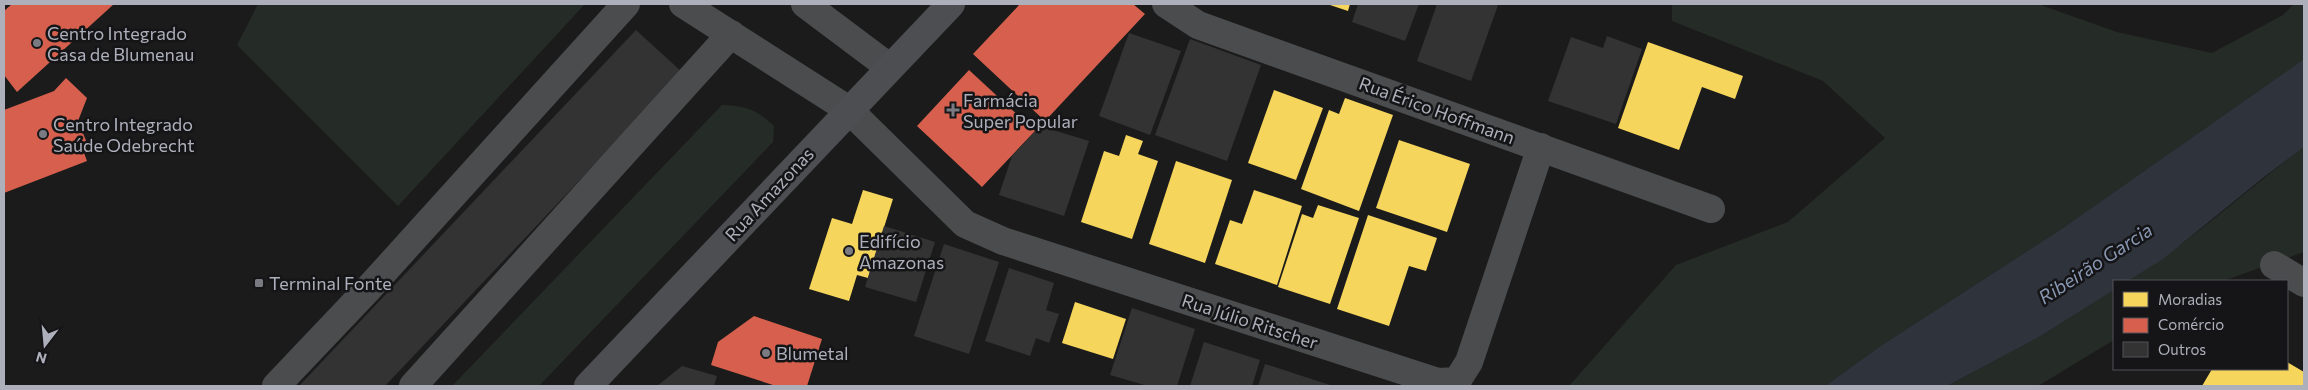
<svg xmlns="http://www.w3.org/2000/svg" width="2308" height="390" font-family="Commissioner,sans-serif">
<rect width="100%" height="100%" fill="#1b1b1b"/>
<!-- green -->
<g fill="#252b26">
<polygon points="258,4 585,4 398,206 237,45"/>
<polygon points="1672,4 2038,4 2117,32 2212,53 2283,15 2294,4 2304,4 2304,59 2060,230 1882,345 1825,386 1569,386 1676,265 1788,222 1885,138 1823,81 1672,21"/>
<path d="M722,105C746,106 756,109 774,126L773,142L539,386H452Z"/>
<path d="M2304,147V252L2223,281H2128C2191,242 2245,191 2304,147Z"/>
<polygon points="2114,290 2114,340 2038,386 1947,386 2039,337"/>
</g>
<!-- water -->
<polygon fill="#2f343c" points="2304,59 2304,147 2264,177 2163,259 2128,281 2114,281 2114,290 2039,337 1947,386 1825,386 1882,345 2060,230"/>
<!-- homes -->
<g fill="#f6d55c">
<polygon points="1327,4 1350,4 1348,11"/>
<polygon points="1648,42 1743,76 1735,99 1702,87 1679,150 1618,128"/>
<polygon points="1274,90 1323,108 1296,180 1248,163"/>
<polygon points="1345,98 1393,115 1359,211 1301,189 1329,110 1339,114"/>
<polygon points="1126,135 1143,141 1138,154 1158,161 1132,239 1081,222 1104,151 1119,156"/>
<polygon points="1399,140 1470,164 1447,232 1376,208"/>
<polygon points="1176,161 1232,180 1205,263 1149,244"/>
<polygon points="863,190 893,199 868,278 857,275 849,301 809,289 832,218 852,224"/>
<polygon points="1254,190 1302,206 1277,285 1215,264 1230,220 1242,224"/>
<polygon points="1318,205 1359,218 1330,304 1278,287 1302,214 1313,218"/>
<polygon points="1368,215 1437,238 1426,271 1409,266 1389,326 1337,309"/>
<polygon points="1075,302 1126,319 1113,359 1062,343"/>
<polygon points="2287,362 2304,372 2304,386 2202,386 2212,369 2287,369"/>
</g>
<!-- shops -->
<g fill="#d6604d">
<polygon points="12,4 114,4 17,92 4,75 4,11"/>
<polygon points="1020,4 1133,4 1145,14 1045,121 973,54"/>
<polygon points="969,70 1035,131 982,187 917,126"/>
<polygon points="66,78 87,98 78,121 89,148 83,150 87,161 4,193 4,110 54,91"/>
<polygon points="754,316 822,339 807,386 776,386 711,365 718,342"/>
</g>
<!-- building -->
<g fill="#333">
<polygon points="1358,4 1419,4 1405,41 1352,22"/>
<polygon points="1437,4 1498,5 1471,81 1417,61"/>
<polygon points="636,30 682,72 385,386 299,386"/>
<polygon points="1129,33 1181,51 1150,135 1099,116"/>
<polygon points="1607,36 1642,49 1616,124 1548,101 1571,37 1603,48"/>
<polygon points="1190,39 1261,65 1227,161 1155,135"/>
<polygon points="1040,126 1089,141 1064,216 999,195 1012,156"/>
<polygon points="884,226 935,242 916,302 865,287"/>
<polygon points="944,244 999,262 969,354 914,336"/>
<polygon points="1009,268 1054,283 1046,310 1059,314 1049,343 1036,338 1030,356 985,341"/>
<polygon points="1132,308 1195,329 1177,386 1148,386 1110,375"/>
<polygon points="1204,342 1260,360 1252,386 1190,386"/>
<polygon points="1265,364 1330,385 1329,386 1258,386"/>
<polygon points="682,366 717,376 714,386 657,386"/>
</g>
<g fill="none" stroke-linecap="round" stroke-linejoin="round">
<!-- minor -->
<g stroke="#4b4c4d" stroke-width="28">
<polyline points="683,4 849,110 965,224 1003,241 1438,382 1457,381 1469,362 1541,147"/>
<polyline points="805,4 889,67"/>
<polyline points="1166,4 1198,25 1711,209"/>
<polyline points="2274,265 2304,283"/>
<polyline points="276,386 369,288 626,4"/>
<polyline points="413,386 731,34"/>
</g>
<!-- major -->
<polyline stroke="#4d4e51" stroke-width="28" points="588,386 951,4"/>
</g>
<!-- markers -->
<g fill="#7a7b82" stroke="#151517" stroke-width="2">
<circle cx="37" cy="43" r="5"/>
<path d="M950.5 102.5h5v5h5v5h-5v5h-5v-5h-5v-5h5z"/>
<circle cx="43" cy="134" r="5"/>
<circle cx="849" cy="251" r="5"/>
<rect x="254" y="278" width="10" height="10" rx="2.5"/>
<circle cx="766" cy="353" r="5"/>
</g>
<g text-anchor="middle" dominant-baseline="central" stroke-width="5" stroke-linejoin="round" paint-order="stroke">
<!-- poi labels -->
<g font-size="18" fill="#adafba" stroke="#151517" text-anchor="start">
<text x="47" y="33">Centro Integrado<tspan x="47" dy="21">Casa de Blumenau</tspan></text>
<text x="963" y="100">Farmácia<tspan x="963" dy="21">Super Popular</tspan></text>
<text x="53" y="124">Centro Integrado<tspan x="53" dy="21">Saúde Odebrecht</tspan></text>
<text x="859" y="241">Edifício<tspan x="859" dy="21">Amazonas</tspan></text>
<text x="269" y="283">Terminal Fonte</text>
<text x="776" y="353">Blumetal</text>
</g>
<!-- street labels -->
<g font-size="18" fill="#adafba" stroke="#151517">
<text transform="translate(1437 110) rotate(20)">Rua Érico Hoffmann</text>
<text transform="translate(769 194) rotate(-47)">Rua Amazonas</text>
<text transform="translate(1250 321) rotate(18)">Rua Júlio Ritscher</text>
</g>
<!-- water labels -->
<g font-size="19" font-style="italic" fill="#8897b2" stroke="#151517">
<text transform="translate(2095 263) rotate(-33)">Ribeirão Garcia</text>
</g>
</g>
<!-- border -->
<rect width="2308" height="390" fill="none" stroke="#adafba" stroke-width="10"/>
<!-- legend -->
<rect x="2113" y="280" width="175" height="90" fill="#151517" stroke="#525358"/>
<rect x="2123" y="292" width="25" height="15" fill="#f6d55c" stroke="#525358"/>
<text x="2158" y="305" font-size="15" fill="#adafba">Moradias</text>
<rect x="2123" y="318" width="25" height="15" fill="#d6604d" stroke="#525358"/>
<text x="2158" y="330" font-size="15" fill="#adafba">Comércio</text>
<rect x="2123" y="342" width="25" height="15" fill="#333333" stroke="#525358"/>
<text x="2158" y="355" font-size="15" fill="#adafba">Outros</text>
<!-- north arrow -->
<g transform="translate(45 345) rotate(196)" stroke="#151517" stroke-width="4" paint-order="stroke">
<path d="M0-4L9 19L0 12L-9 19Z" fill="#adafba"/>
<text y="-8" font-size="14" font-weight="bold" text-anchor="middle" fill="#adafba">N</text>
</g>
</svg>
